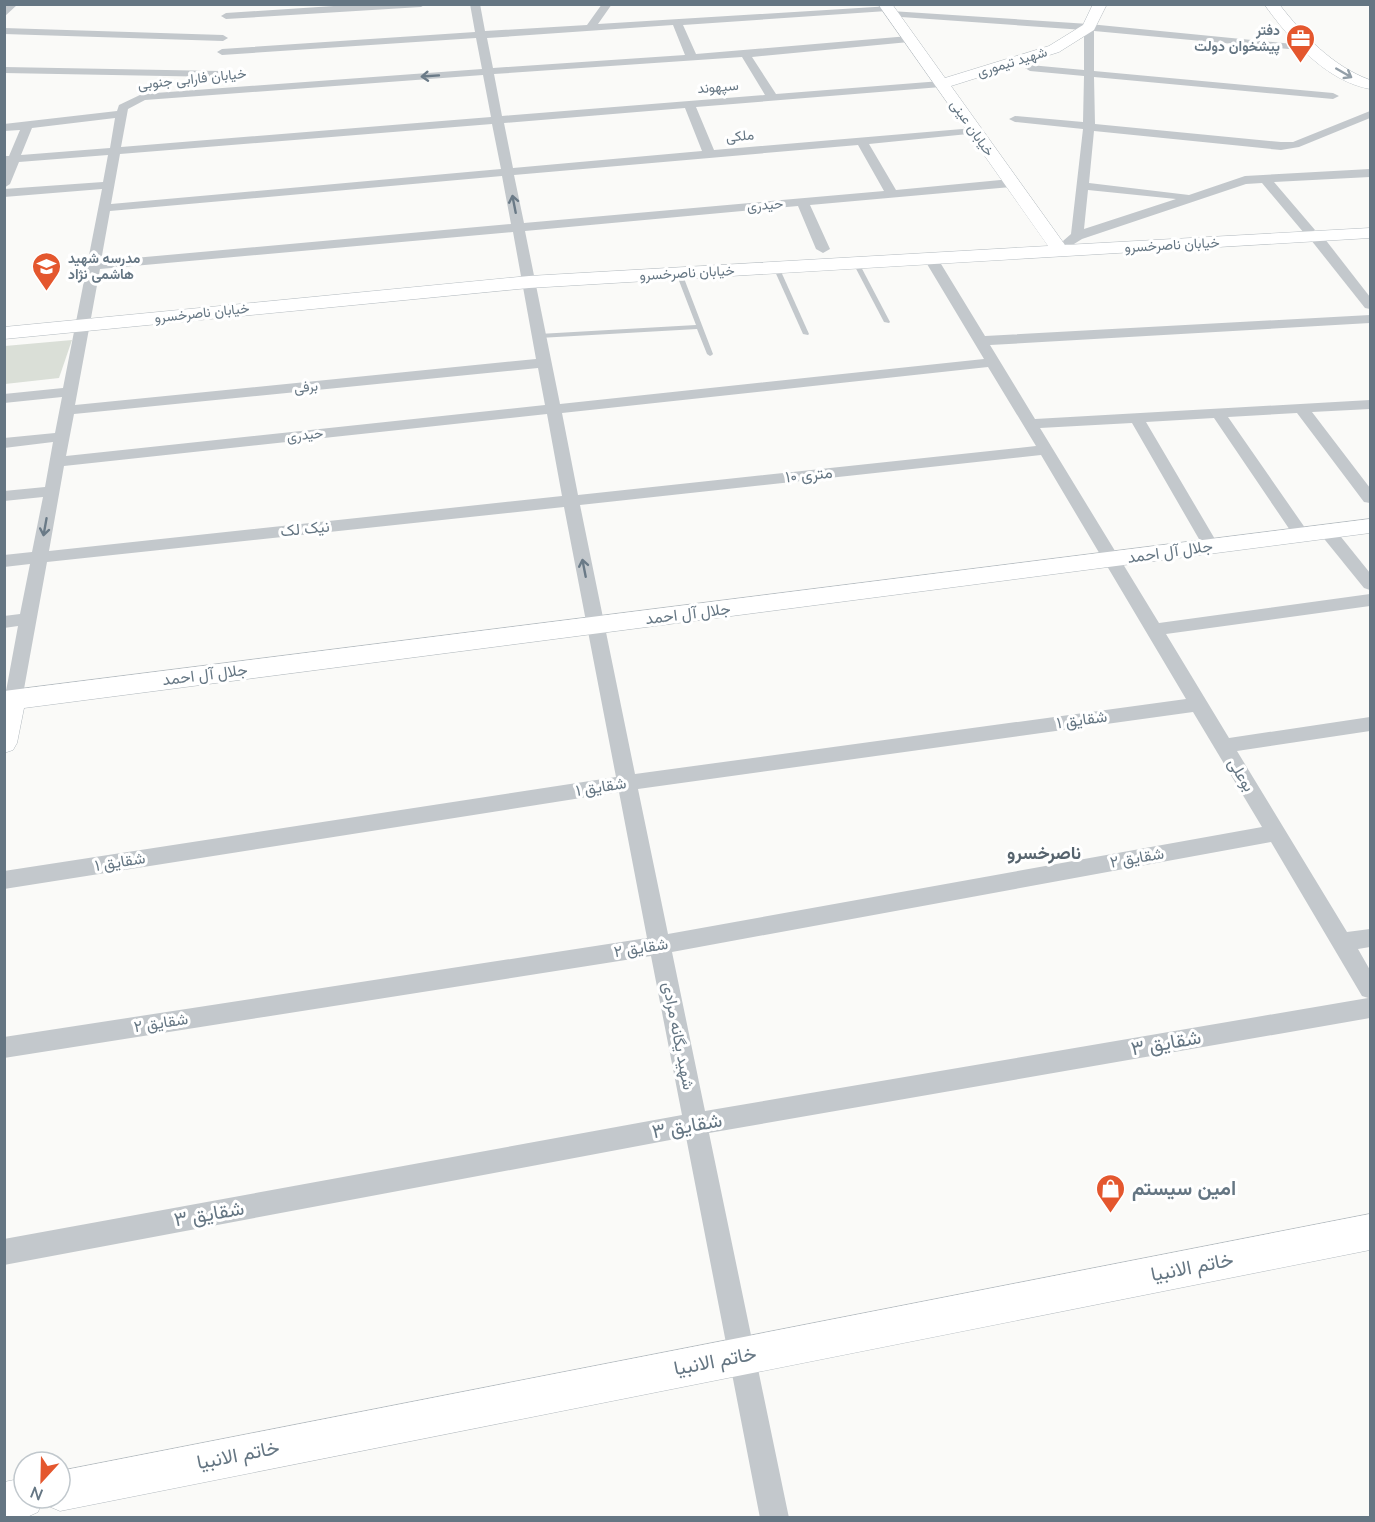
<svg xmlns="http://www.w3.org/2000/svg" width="1375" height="1522" font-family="'Nunito Sans',Vazirmatn,sans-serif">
<rect width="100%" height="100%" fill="#fafaf8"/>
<!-- green -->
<polygon fill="#dadfd7" points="72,340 59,378 5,384 5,346"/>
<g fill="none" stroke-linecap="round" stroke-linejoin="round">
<defs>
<g id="secondary">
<polygon points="878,4 892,4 945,78 1049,46 1083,25 1093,4 1107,4 1094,30 1059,52 951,86 1065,245 1370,228 1370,238 529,288 4,339 4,327 529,276 1048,246"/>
<path d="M1264,4H1279C1304,36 1332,66 1370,80V89C1326,81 1290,40 1264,4Z"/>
<polygon points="1370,519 1370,533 24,708 17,743 13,750 4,753 4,691"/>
<polygon points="1370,1214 1370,1250 60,1511 46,1505 43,1499 38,1512 25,1518 4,1518 4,1482 24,1478 24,1498 60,1498 60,1471"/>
</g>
</defs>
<!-- secondary casing -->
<use href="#secondary" stroke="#b3babf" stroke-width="1"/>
<!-- lane -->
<g fill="#c3c8cc" fill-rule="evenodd">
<polygon points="854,262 859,263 890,322 889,323 884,322 853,263"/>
<polygon points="776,265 779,267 809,334 808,335 803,334 773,267"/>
<polygon points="679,271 682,273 713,354 712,355 710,356 707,354 697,329 539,338 536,336 539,334 696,325 676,273"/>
</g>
<!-- street -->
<g fill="#c3c8cc" fill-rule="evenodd">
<polygon points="7,4 18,4 4,17 4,7"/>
<polygon points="364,4 426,4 421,7 226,19 221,16 226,13"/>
<path d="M470,4H480L485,31L587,25L602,4H612L598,24L891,6V10L887,11L683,25L696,54L909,36L914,39L909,42L752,57L776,94L941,81L947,84L941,87L696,107L714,150L974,128L978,129V133L869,144L896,190L1011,179L1017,183L1011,187L810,205L830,249L823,253L816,249L798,206L525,231L560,404L984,359L924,259L931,255L938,259L985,336L1370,315V323L990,345L1035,419L1370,400V409L1312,412L1370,488V503L1364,502L1297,413L1228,417L1310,535L1308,539H1296L1214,418L1146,422L1219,546L1217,550H1205L1203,546L1132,423L1040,428L1159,623L1370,594V606L1166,634L1229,738L1370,717V731L1237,751L1347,932L1370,929V947L1358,949L1370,970V1018L709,1133L789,1518H760L686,1137L4,1265V1239L682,1115L651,956L4,1058V1037L647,938L619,792L4,889V871L616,777L564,507L47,562L22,700L20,705L13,707L6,705L4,702L18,626L4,628V616L20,614L30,564L4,567V555L32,552L43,497L4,501V491L45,487L53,442L4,448V438L55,433L62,397L4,403V394L63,388L102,189L4,197V189L103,182L108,155L19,162L10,184L4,188V156H9L20,130L4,131V124L117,111L119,105L142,94L482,69L476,38L222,55L217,52L222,49L475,32ZM673,25L685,55L493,68L487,38ZM742,57L765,95L502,116L494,74ZM483,75L491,117L121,147L128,109L145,100ZM685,108L702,151L513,168L504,123ZM115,118L110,148L21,155L32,128ZM492,124L501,169L111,204L120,154ZM858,145L884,191L524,223L514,175ZM502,176L511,224L101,261L110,211ZM513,232L536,359L75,405L100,269ZM988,367L1036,446L578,495L562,413ZM538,368L545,405L66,456L74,414ZM547,414L562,496L49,551L64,466ZM1041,455L1186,699L635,774L580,505ZM1193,712L1262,827L668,934L638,789ZM1271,842L1362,996L1368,998L705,1111L672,952Z"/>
<path d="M891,11L1089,24L1314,46V50L1310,51L1094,31V71L1333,93L1339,96L1333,99L1094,77L1095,124L1281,142H1293L1370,111V118L1299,147L1281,150L1094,131L1089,183L1189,195L1245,176L1370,169V177L1274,182L1315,230L1309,234L1304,233L1262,183L1246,184L1082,239L1074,244H1064L1063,241L1071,234L1083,129L1015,122L1009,119L1015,116L1083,122L1084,76L1030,71L1025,68L1030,65L1084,70V30L887,16L886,14ZM1088,190L1176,199L1084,229Z"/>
<polygon points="4,28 223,35 228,38 223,41 4,34"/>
<polygon points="4,67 220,71 225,74 220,77 4,73"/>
<polygon points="1316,233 1321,234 1370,297 1370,309 1365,308 1311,240 1310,237 1311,234"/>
<polygon points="1327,526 1333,527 1370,573 1370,590 1364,588 1321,535 1319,531 1321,527"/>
</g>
<!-- secondary -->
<use href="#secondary" fill="#fff" fill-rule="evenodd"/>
</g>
<!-- one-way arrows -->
<defs><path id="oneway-shaft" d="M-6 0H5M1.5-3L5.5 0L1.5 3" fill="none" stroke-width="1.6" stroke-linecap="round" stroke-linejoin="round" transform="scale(1.5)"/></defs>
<use stroke="#939fa8" href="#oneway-shaft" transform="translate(1344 73) rotate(30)"/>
<g stroke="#6a7a87">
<use href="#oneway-shaft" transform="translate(430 76) rotate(176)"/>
<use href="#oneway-shaft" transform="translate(514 204) rotate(-101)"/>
<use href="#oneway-shaft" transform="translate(45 527) rotate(100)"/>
<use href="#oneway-shaft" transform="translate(584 568) rotate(-101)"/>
</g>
<!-- icons -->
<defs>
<symbol id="office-pin" viewBox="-11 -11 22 30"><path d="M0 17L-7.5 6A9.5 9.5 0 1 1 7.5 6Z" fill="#e4572e" stroke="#fff"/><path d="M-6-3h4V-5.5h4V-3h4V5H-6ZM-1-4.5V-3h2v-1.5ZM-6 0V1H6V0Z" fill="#fff"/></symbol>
<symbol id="school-pin" viewBox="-11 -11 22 30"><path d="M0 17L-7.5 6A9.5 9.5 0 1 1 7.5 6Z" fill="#e4572e" stroke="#fff"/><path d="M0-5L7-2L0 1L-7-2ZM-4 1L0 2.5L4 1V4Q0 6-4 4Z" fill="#fff"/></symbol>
<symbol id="shop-pin" viewBox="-11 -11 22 30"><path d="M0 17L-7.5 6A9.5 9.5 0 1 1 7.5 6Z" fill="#e4572e" stroke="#fff"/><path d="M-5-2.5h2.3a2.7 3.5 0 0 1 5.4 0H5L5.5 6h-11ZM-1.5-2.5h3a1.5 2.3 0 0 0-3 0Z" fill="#fff"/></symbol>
</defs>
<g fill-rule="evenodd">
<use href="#office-pin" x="1284" y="22" width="33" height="45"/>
<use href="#school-pin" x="30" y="250" width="33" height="45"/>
<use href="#shop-pin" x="1094" y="1172" width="33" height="45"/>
</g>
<g text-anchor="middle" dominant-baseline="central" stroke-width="6" stroke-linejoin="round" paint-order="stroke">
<!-- far-poi labels -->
<g font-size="14" font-weight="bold" fill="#657683" stroke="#fff" text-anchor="end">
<text x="1280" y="30">دفتر<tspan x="1280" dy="16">پیشخوان دولت</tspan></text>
<text x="68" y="258" text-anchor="start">مدرسه شهید<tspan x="68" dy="16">ه‍اشمی نژاد</tspan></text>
</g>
<!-- far-street labels -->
<g font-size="14" fill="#657683" stroke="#fff">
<text transform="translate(1012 62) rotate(-17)">شهید تیموری</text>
<text transform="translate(192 79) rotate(-6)">خیابان فارابی جنوبی</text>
<text transform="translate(718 87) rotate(-5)">سپهوند</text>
<text transform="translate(972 128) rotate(55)">خیابان عینی</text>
<text transform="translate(740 136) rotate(-5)">ملکی</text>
<text transform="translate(765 205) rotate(-5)">حیدری</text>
<text transform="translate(1172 245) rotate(-3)">خیابان ناصرخسرو</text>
<text transform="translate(687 273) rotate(-3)">خیابان ناصرخسرو</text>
<text transform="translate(202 313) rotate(-6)">خیابان ناصرخسرو</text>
<text transform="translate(306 387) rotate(-6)">برفی</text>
<text transform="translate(305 435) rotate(-6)">حیدری</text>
</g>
<!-- street labels -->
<g font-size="16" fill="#657683" stroke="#fff">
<text transform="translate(809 475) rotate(-6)">۱۰ متری</text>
<text transform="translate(305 529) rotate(-6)">نیک لک</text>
<text transform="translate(1170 552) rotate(-8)">جلال آل احمد</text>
<text transform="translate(688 614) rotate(-7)">جلال آل احمد</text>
<text transform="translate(205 675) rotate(-7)">جلال آل احمد</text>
<text transform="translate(1082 720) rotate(-8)">شقایق ۱</text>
<text transform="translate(1241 775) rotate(59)">بوعلی</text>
<text transform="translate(601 787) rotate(-9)">شقایق ۱</text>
<text transform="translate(1137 858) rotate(-10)">شقایق ۲</text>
<text transform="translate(120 862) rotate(-9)">شقایق ۱</text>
<text transform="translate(641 948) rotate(-9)">شقایق ۲</text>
<text transform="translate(161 1023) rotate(-9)">شقایق ۲</text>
<text transform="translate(678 1036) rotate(79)">شهید یگانه مرادی</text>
</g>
<!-- neighbourhood labels -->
<g font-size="18" font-weight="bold" fill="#57646e" stroke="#fff">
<text x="1044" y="853">ناصرخسرو</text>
</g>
<!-- near-street labels -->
<g font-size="20" fill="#657683" stroke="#fff">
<text transform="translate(1166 1043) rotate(-10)">شقایق ۳</text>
<text transform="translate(687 1126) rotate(-10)">شقایق ۳</text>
<text transform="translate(209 1214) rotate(-10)">شقایق ۳</text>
<text transform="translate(1192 1267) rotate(-11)">خاتم الانبیا</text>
<text transform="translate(715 1361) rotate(-11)">خاتم الانبیا</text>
<text transform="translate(238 1455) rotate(-11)">خاتم الانبیا</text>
</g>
<!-- near-poi labels -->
<g font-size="20" font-weight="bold" fill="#657683" stroke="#fff" text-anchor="start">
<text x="1132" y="1188">امین سیستم</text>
</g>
</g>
<!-- border -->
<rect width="1375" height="1522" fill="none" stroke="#657683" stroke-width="12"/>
<!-- north arrow -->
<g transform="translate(42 1480) rotate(202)"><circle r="28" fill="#ffffff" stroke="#c1c8cd" stroke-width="1.5"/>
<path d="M0-4.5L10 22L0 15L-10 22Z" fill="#e4572e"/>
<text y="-9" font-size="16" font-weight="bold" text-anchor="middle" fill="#657683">N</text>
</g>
</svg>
